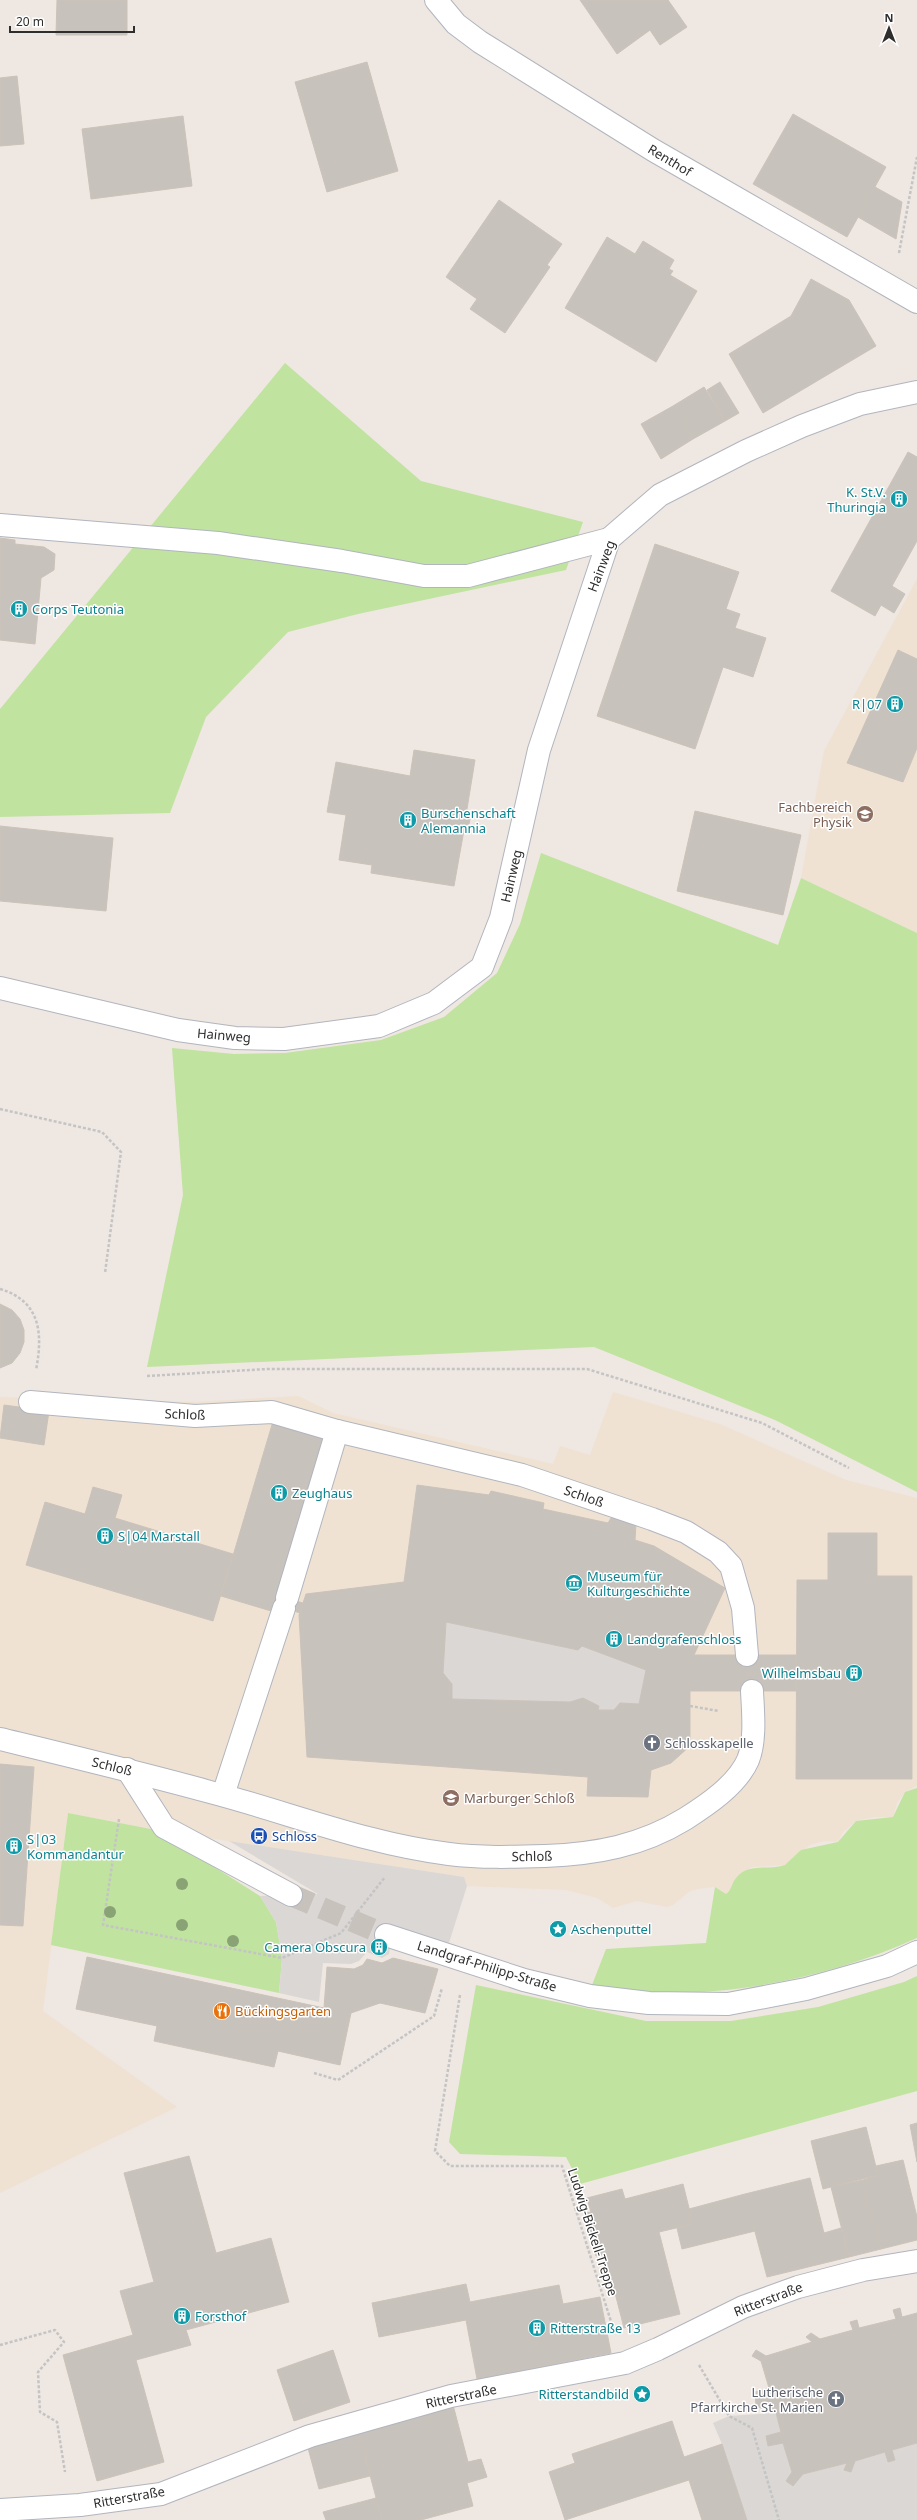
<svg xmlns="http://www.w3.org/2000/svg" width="917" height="2520" font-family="'Noto Sans',sans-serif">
<rect width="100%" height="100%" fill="#efe7e1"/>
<!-- education -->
<g fill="#efe2d2">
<polygon points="917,579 917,933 801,878 824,751"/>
<polygon points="613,1392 720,1424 846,1480 917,1498 917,1786 905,1792 897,1803 893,1817 874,1817 856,1821 843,1832 838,1842 824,1841 810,1845 785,1865 752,1867 735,1879 731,1891 726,1894 715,1887 698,1889 690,1891 673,1905 667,1907 637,1901 613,1908 597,1898 566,1890 467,1886 464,1877 156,1830 68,1813 43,2011 177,2107 0,2193 0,1397 195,1402 298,1396 333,1413 553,1464 560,1446 590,1455"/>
</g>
<!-- green -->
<g fill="#c0e3a0">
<polygon points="285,363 421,481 583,522 566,570 358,614 288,632 206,717 170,813 0,817 0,709"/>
<polygon points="541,853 778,945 801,878 917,933 917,1492 775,1420 594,1347 147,1367 183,1195 172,1048 234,1054 285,1053 381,1040 444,1017 497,973 520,924"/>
<path d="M917,1788V1938C835,1975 743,1995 652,1993C633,1992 612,1988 592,1985L606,1949L706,1943L715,1887L726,1894C732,1890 731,1884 736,1878C749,1862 768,1871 785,1865L801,1850L838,1842L856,1821L893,1817L905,1792Z"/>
<polygon points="68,1813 156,1830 260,1896 276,1922 282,1958 279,1993 51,1945"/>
<polygon points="917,1976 917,2091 580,2184 566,2157 460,2154 449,2142 476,1985 646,2021 731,2021 818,2007 904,1982"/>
</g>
<!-- plaza -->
<g fill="#dbd7d4">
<polygon points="446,1622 578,1650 582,1646 646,1670 639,1704 620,1703 614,1710 598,1710 599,1706 583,1698 570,1702 452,1699 452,1684 443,1673"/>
<polygon points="229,1841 464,1877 467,1886 447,1949 390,1947 389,1954 382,1958 367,1952 359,1961 351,1964 323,1963 319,2002 279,1993 282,1958 276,1922 260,1896 318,1894"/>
<polygon points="776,2413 781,2432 766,2436 768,2446 783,2443 792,2472 786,2481 793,2486 803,2474 847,2463 844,2470 851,2472 855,2461 885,2452 888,2462 892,2450 917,2443 917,2520 747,2520 722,2444 713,2423 729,2416"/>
</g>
<!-- building -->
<g fill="#c8c2bc" stroke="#cbc3ba" fill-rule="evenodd">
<polygon points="57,0 127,0 127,35 56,35"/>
<polygon points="580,0 668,0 687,27 660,45 650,30 617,54"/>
<polygon points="367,62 398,171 327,192 295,82"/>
<polygon points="17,76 24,144 0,146 0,78"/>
<polygon points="793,114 886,167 847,237 753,184"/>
<polygon points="183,116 192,186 91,199 82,129"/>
<polygon points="875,187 902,202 896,239 858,217"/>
<polygon points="499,200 562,244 547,265 550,267 505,333 470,309 477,299 446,277"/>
<polygon points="607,237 635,254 643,241 674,260 669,269 673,271 670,275 697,291 656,362 565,308"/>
<polygon points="811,279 849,300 876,346 763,413 729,354 791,316"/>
<polygon points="720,382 739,413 725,421 707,390"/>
<polygon points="704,387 725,421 693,439 673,406"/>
<polygon points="673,406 693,439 661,459 641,424"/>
<polygon points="908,452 917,457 917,541 892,586 905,594 894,613 881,605 875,616 831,591"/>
<polygon points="0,538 15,540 15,544 44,547 55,554 54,570 41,578 35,644 0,640"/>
<polygon points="655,544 739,572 726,609 740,614 735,628 766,638 753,677 723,667 695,749 597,716"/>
<polygon points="898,650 917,659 917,748 903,782 847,763"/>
<polygon points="414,750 475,760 467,809 471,815 469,824 464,830 454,886 371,873 372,865 339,860 346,815 327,812 336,762 410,776"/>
<polygon points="695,811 801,835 783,915 677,891"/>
<polygon points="0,826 113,838 106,911 0,901"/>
<polygon points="0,1304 12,1310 20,1319 24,1330 24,1342 20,1353 12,1363 0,1368"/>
<polygon points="4,1405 49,1411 44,1445 0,1438"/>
<polygon points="274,1418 325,1433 271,1611 221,1596"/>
<path d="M417,1485L489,1495L491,1491L544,1503L543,1509L608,1523L611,1518L636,1524L635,1540L654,1546L725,1588L694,1655H796V1691H690V1746L671,1763L651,1770L648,1797L587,1796L588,1777L307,1757L299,1615L306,1594L404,1582ZM446,1622L578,1650L582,1646L646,1670L639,1704L620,1703L614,1710H598L599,1706L583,1698L570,1702L452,1699V1684L443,1673Z"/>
<polygon points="93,1487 122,1495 115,1518 233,1554 213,1621 26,1565 45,1502 85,1514"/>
<polygon points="828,1533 877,1533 877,1576 912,1576 912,1779 796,1779 797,1580 828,1580"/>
<polygon points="276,1595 303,1603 300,1613 273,1604"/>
<polygon points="0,1764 34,1767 23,1926 0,1925"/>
<polygon points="377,1939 385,1941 387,1949 381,1955 373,1952 371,1945"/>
<polygon points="87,1957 324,2008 327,1967 354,1969 363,1965 367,1959 382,1963 393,1958 438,1969 425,2013 380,2003 351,2013 340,2065 278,2051 274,2067 154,2041 157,2026 76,2009"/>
<polygon points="917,2123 917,2162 910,2125"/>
<polygon points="866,2127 878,2175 823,2189 811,2141"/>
<polygon points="189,2156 216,2253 271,2238 289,2302 186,2330 191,2345 136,2360 164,2462 97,2481 63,2355 133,2335 120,2291 154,2282 124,2173"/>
<polygon points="903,2160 917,2217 917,2240 881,2249 863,2180 878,2175 876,2166"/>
<polygon points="810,2178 824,2233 841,2228 849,2257 767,2277 745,2194"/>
<polygon points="863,2180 881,2249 849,2257 831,2187"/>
<polygon points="683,2184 693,2224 659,2232 680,2314 624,2328 605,2254 596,2256 585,2213 591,2212 587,2198 622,2189 625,2199"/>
<polygon points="745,2194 755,2231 682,2249 677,2228 693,2224 689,2209"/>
<polygon points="466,2284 470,2302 559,2285 563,2304 600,2297 611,2353 477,2379 466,2320 379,2337 372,2303"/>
<polygon points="900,2308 902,2317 917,2313 917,2443 892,2450 895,2460 888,2462 885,2452 855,2461 851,2472 844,2470 847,2463 803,2474 793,2486 786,2481 792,2472 783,2443 768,2446 766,2436 781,2432 775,2409 769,2411 756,2406 755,2392 769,2388 761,2361 752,2356 756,2350 766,2356 812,2342 806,2337 811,2333 820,2339 853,2330 850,2322 857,2320 859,2328 896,2319 893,2310"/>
<polygon points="333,2350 350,2402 294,2421 277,2370"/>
<polygon points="452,2401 468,2462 481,2459 487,2477 467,2483 473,2506 421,2520 382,2520 359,2434 365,2433 363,2425"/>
<polygon points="672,2421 684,2457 722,2444 747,2520 702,2520 689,2480 565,2520 549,2472 575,2463 572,2454"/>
<polygon points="359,2434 370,2476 319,2489 308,2448"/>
<polygon points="376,2498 382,2520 326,2520 323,2512"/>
</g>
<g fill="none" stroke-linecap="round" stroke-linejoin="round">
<!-- minor-tunnel -->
<g stroke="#c8c2bd" stroke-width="22" stroke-dasharray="22 11" stroke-linecap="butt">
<polyline points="747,1655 752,1691"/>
<polyline points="291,1895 386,1935"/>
</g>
<defs>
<g id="minor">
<polyline points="436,0 456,24 480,42 653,150 917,302"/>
<polyline points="0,525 218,543 342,561 424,576 468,576 609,539"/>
<polyline points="0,988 178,1030 235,1038 284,1039 379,1026 434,1003 482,967 501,918 539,750 609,539 660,495 746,451 802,426 860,404 917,392"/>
<polyline points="30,1402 195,1416 272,1412 337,1431 522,1475 652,1519 686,1532 718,1552 731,1566 743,1608 747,1655"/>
<polyline points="287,1598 337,1431"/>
<path d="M0,1739C70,1756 141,1773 210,1792C290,1813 367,1844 449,1854C480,1858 513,1857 545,1856C596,1854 641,1846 685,1819C707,1805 737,1785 748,1760C756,1740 753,1712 752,1691"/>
<polyline points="127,1769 164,1827 291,1895"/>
<polyline points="223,1795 284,1608"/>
<polyline points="386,1935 524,1980 590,1996 649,2003 728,2004 806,1989 887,1966 917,1952"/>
<polyline points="0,2510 80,2505 161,2494 310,2436 451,2396 625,2363 658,2349 743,2307 798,2287 863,2270 917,2261"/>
</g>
</defs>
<!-- minor casing -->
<use href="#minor" stroke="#b1b5be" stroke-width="24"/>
<!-- path -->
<g stroke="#c4c4c4" stroke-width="2.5" stroke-dasharray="3 2" stroke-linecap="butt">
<polyline points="899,253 917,157"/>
<polyline points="0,1109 102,1132 121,1152 105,1273"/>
<path d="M0,1289C41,1301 43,1334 36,1370"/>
<polyline points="147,1376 267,1369 587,1369 762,1423 849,1468"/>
<polyline points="690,1706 719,1711"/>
<polyline points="119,1819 103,1925 282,1958 341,1933 385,1877"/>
<polyline points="460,1995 435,2151 450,2166 562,2166 614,2331"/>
<polyline points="314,2073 338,2080 434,2016 442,1988"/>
<polyline points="0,2345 55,2330 64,2342 38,2372 40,2412 57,2422 65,2472"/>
<polyline points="699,2365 729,2416 752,2428 779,2520"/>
</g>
<!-- minor -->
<use href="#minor" stroke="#fff" stroke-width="22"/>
</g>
<!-- trees -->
<g fill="#8aa375">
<circle cx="182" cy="1884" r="6"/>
<circle cx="110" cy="1912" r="6"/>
<circle cx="182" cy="1925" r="6"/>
<circle cx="233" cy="1941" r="6"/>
</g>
<!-- icons -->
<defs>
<symbol id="building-disc" viewBox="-11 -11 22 22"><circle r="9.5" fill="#0f9aa8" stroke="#fff"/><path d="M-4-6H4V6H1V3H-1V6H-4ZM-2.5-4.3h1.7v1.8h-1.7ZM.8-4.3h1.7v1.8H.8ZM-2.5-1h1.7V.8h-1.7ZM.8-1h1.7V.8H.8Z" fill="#fff"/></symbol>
<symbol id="university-disc" viewBox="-11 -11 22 22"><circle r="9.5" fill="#8d6e63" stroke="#fff"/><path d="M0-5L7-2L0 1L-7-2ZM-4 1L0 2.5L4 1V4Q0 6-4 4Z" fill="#fff"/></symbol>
<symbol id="museum-disc" viewBox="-11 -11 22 22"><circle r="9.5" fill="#0f9aa8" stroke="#fff"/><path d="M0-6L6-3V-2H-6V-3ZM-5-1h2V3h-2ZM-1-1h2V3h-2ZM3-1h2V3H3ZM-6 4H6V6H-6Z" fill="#fff"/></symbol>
<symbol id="church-disc" viewBox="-11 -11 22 22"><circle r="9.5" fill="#6b7280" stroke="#fff"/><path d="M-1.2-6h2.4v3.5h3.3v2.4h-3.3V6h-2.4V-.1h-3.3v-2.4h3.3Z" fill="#fff"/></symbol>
<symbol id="bus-disc" viewBox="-11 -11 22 22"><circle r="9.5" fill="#1a4fb4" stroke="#fff"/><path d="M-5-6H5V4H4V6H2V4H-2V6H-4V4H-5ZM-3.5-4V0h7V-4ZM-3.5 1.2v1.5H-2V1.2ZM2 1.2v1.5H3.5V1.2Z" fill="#fff"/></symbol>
<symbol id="sight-disc" viewBox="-11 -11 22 22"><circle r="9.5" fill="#0f9aa8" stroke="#fff"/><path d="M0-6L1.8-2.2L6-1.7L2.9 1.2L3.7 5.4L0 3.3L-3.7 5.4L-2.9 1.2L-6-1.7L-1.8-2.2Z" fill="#fff"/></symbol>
<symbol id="restaurant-disc" viewBox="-11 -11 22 22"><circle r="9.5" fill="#e8710a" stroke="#fff"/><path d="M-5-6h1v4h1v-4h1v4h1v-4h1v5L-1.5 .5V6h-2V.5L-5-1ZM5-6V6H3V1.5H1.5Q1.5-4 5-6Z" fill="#fff"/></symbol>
</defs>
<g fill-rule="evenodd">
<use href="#building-disc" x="889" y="489" width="20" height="20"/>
<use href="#building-disc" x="9" y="599" width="20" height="20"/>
<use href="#building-disc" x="885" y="694" width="20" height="20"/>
<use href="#university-disc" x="855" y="804" width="20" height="20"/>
<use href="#building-disc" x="398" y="810" width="20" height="20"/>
<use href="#building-disc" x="269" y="1483" width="20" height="20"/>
<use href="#building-disc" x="95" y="1526" width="20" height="20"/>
<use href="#museum-disc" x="564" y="1573" width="20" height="20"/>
<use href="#building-disc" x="604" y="1629" width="20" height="20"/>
<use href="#building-disc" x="844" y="1663" width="20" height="20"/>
<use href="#church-disc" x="642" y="1733" width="20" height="20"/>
<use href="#university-disc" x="441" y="1788" width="20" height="20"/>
<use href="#bus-disc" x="249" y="1826" width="20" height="20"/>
<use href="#building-disc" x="4" y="1836" width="20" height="20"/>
<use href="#sight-disc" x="548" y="1919" width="20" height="20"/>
<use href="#building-disc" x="369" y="1937" width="20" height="20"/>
<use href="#restaurant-disc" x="212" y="2001" width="20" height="20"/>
<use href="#building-disc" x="172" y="2306" width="20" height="20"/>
<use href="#building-disc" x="527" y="2318" width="20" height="20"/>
<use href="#sight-disc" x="632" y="2384" width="20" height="20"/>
<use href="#church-disc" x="826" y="2389" width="20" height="20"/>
</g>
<g text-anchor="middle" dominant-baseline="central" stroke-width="3" stroke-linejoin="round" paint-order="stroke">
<!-- street labels -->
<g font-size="13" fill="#2e2e2e" stroke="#fff">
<text transform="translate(670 160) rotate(31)">Renthof</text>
<text transform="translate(601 566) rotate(-69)">Hainweg</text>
<text transform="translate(511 876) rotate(-77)">Hainweg</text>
<text transform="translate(224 1035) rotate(5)">Hainweg</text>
<text transform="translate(185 1414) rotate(2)">Schloß</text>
<text transform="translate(584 1496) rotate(19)">Schloß</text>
<text transform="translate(112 1766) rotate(14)">Schloß</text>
<text transform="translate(532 1856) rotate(-1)">Schloß</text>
<text transform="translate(487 1966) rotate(17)">Landgraf-Philipp-Straße</text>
<text transform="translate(593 2232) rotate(72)">Ludwig-Bickell-Treppe</text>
<text transform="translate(768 2299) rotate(-21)">Ritterstraße</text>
<text transform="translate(461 2396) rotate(-12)">Ritterstraße</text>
<text transform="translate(129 2497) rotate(-10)">Ritterstraße</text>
</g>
<!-- culture labels -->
<g font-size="13" fill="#0d838f" stroke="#fff" text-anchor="start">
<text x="886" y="492" text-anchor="end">K. St.V.<tspan x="886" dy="15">Thuringia</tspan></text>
<text x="32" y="609">Corps Teutonia</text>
<text x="882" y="704" text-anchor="end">R|07</text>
<text x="421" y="813">Burschenschaft<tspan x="421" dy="15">Alemannia</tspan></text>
<text x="292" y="1493">Zeughaus</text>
<text x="118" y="1536">S|04 Marstall</text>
<text x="587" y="1576">Museum für<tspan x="587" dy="15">Kulturgeschichte</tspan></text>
<text x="627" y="1639">Landgrafenschloss</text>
<text x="841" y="1673" text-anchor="end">Wilhelmsbau</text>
<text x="27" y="1839">S|03<tspan x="27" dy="15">Kommandantur</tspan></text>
<text x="571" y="1929">Aschenputtel</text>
<text x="366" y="1947" text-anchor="end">Camera Obscura</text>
<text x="195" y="2316">Forsthof</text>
<text x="550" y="2328">Ritterstraße 13</text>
<text x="629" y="2394" text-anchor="end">Ritterstandbild</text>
</g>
<!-- education labels -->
<g font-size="13" fill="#785e54" stroke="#fff" text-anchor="end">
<text x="852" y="807">Fachbereich<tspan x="852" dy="15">Physik</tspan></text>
<text x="464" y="1798" text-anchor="start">Marburger Schloß</text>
</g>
<!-- worship labels -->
<g font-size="13" fill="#5b616d" stroke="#fff" text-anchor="start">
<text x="665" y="1743">Schlosskapelle</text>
<text x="823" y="2392" text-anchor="end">Lutherische<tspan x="823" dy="15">Pfarrkirche St. Marien</tspan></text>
</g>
<!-- transit labels -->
<g font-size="13" fill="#164399" stroke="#fff" text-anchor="start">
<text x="272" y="1836">Schloss</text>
</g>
<!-- food labels -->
<g font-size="13" fill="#c56008" stroke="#fff" text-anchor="start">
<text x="235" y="2011">Bückingsgarten</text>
</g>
</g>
<!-- north arrow -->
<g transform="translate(889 28)" stroke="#ffffff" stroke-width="3" paint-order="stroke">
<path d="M0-3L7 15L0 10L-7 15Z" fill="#2e2e2e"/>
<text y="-6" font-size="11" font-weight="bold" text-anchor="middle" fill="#2e2e2e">N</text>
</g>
<!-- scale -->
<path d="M10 26v6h124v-6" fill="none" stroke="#2e2e2e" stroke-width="2"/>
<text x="16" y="26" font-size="12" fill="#2e2e2e" stroke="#ffffff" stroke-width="3" paint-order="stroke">20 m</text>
</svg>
